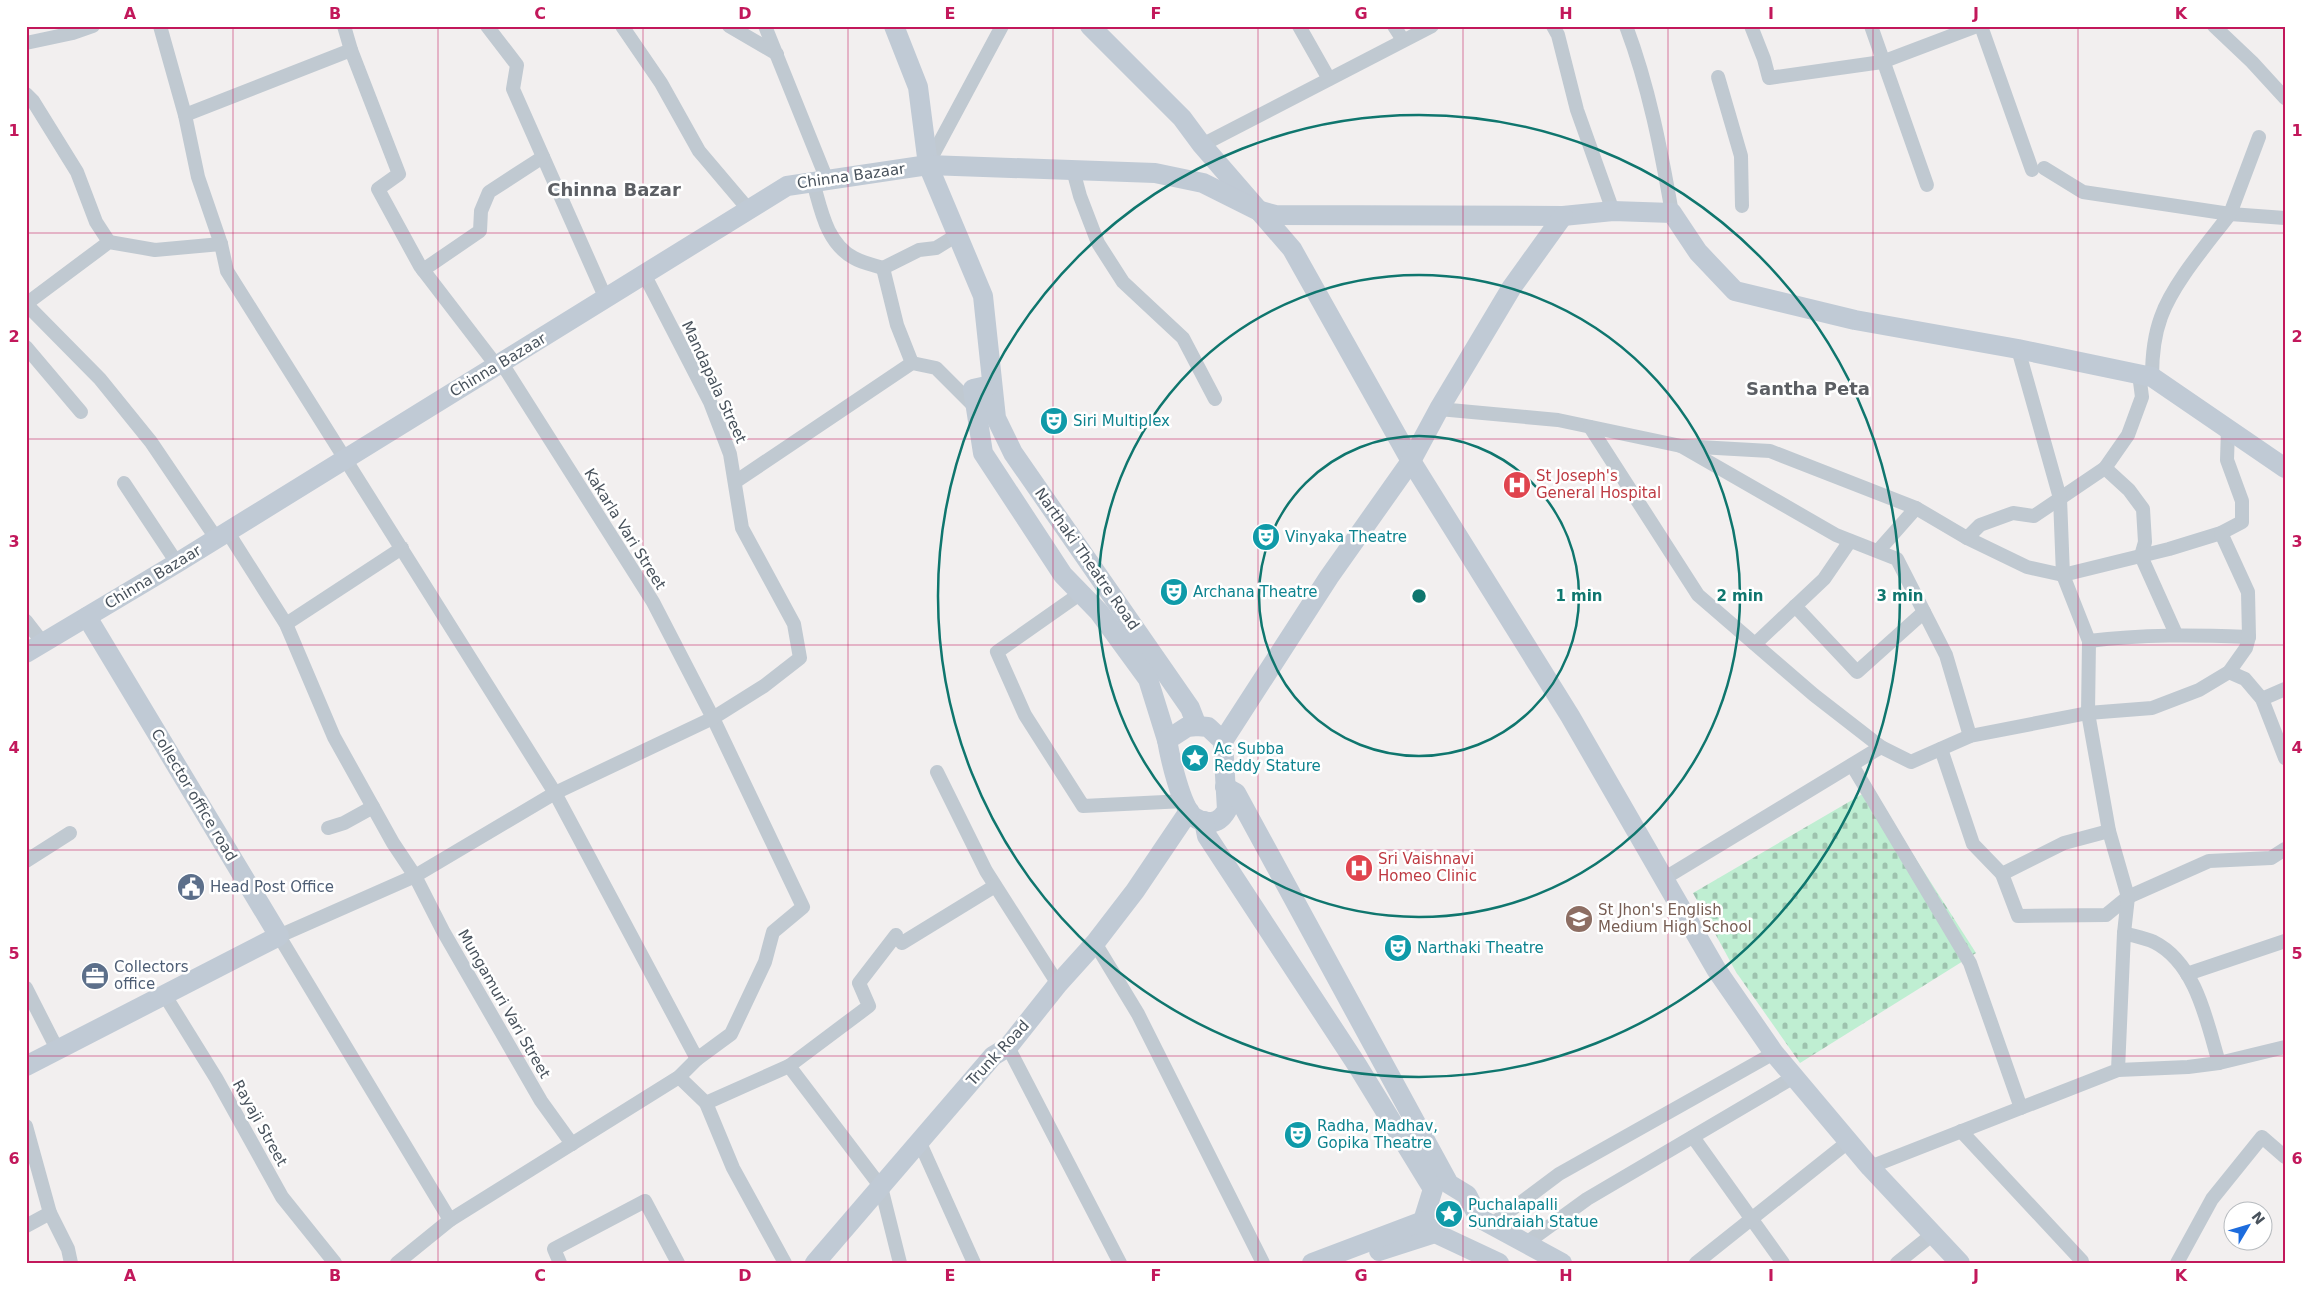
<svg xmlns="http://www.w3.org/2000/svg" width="2311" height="1289" font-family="'DejaVu Sans',sans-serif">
<defs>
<pattern id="cemetery-stones" width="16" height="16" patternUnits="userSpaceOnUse" patternTransform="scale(1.25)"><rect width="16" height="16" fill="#bfeed2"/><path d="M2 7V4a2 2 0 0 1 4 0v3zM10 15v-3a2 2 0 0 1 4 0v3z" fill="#9dc3ae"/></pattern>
</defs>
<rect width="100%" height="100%" fill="#f2efef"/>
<!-- cemetery -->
<polygon fill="url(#cemetery-stones)" points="1871,789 1976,953 1800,1063 1736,972 1693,893"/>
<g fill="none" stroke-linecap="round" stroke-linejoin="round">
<!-- street -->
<g stroke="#c0c9d1" stroke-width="14">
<polyline points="160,26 185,115 198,177 221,244 227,271 555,793 697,1059 731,1034 765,962 773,932 803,907 713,718 653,602 501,362"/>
<polyline points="344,26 351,50 399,174 378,189 420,266 496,365"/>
<polyline points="487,26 517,65 513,89 606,299"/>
<polyline points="622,26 661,83 699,151 749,210"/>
<polyline points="729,26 777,54"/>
<polyline points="765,26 827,180"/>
<polyline points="1299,26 1329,79"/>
<polyline points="1394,26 1403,40"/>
<polyline points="1553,26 1558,35 1577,110 1613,211"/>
<path d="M1626,26C1649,87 1661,150 1672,213"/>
<polyline points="1751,26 1764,59 1769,78 1882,62 1977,26"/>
<polyline points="1871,26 1927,185"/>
<polyline points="1981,26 2032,170"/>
<polyline points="2214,26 2252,62 2285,98"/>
<polyline points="26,43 73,33 93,26"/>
<polyline points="1718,77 1741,156 1742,206"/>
<polyline points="26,94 33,101 77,172 96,222 109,242"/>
<polyline points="185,115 351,50"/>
<polyline points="2259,137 2230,214 2285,218"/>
<polyline points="1202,145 1432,26"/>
<polyline points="928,164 1002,26"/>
<path d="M2044,168L2083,192L2230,214C2208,243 2173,283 2161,317C2154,336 2152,357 2152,377"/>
<polyline points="1073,170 1080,196 1098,243 1123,282 1183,338 1215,399"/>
<path d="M813,182C821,209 826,243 854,258C863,263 874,265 883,268"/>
<polyline points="423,270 480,231 481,211 489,192 543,157"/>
<polyline points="26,304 100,379 151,442 216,538"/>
<polyline points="26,304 109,242 155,250 221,244"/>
<polyline points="26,347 81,412"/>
<polyline points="912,363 897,325 883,268 919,250 936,248 957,235"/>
<polyline points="2139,374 2142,397 2128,435 2105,468 2129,490 2143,509 2145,542 2141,556 2176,634"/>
<polyline points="1439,409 1558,420 1681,446 1836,535 1897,559 1946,655 1970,736"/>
<polyline points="1590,427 1698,595 1814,695 1881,747"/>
<polyline points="1681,446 1770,451 1916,508 1967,538 2027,567 2063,575 2169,549 2221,533 2242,522 2242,501 2227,460 2228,429"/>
<polyline points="735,482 912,363 936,368 976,408"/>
<polyline points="124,483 177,563"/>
<polyline points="227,531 286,624 334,737 393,843 415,876 443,931 541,1101 572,1144"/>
<polyline points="1967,538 1980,525 2013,513 2034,516 2105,468"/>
<polyline points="1878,551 1916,508"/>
<polyline points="1081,593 997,652 1025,715 1083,806 1185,801"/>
<polyline points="1795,606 1857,672 1924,612"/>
<polyline points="26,621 43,643"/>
<polyline points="286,624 402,548"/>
<path d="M2089,641C2143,634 2195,635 2249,637"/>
<polyline points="1755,644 1824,579 1850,541"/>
<polyline points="2229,672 2245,679 2262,699 2285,758"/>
<polyline points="2262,699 2285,689"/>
<polyline points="1941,749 1973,844 2002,874 2018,916 2106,915 2128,897 2209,861 2271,858 2285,849"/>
<polyline points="1852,765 1970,963 2021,1108"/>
<polyline points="937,772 986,871 1058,984"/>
<polyline points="328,828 344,823 373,807"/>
<polyline points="26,861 70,833"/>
<polyline points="2002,874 2064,843 2109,831"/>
<polyline points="1665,878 1881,747 1911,762 1970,736 2088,713 2152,708 2199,690 2229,672 2246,648 2249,637 2248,592 2221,533"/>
<path d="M2124,933C2134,936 2145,938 2154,942C2196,963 2207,1022 2219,1063"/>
<polyline points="902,943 995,886"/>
<polyline points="1095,943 1138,1014 1263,1263"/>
<polyline points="2187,974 2285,941"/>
<polyline points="26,988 57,1049"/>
<polyline points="164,994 216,1078 282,1197 335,1263"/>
<polyline points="1008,1047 1120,1263"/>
<polyline points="789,1066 869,1006 859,983 896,935"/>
<polyline points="2118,1070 2188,1067 2219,1063 2285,1047"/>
<polyline points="679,1077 706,1103"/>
<polyline points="26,1126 50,1213 26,1226"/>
<polyline points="1961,1131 2082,1261 2080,1263"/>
<polyline points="1693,1137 1783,1263"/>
<polyline points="920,1143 974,1263"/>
<polyline points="1870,1167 2118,1070 2124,933 2128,897 2109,831 2088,713 2089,641 2063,575 2060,498 2018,349"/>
<polyline points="50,1213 68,1249 71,1263"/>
<polyline points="450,1220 679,1077 697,1059"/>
<polyline points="1491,1225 1559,1174 1774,1053"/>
<polyline points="1525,1244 1587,1199 1794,1077"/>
<polyline points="397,1263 450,1220 279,936 415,876 555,793 713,718 764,686 800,658 794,624 742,528 730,454 710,402 644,274"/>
<polyline points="560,1263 554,1249 645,1201 678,1263"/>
<polyline points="785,1263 733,1168 706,1103 789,1066 881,1187 900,1263"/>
<polyline points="1696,1263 1848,1142"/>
<polyline points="1897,1263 1933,1234"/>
<polyline points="2177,1263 2212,1199 2262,1137 2285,1157"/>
</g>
<!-- secondary -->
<g stroke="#c0cad5" stroke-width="20">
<polyline points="894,26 918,87 928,165 983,296 996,418 1013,453 1190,708 1197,726"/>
<polyline points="1090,26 1182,118 1202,145 1292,249 1411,461 1570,716 1716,969 1774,1053 1870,1167 1960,1263"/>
<polyline points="991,385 973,389 983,453 1063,575 1099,612 1148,679 1167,740"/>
<polyline points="26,653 177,563 787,186 928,165 1155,173 1203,183 1257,210 1275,215 1563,216 1613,211 1672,213 1698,252 1735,291 1855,320 2018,349 2152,377 2285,468"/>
<path d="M1197,726L1208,727L1223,741L1227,810C1223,817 1217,823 1209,822C1204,822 1198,820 1194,817C1181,807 1170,757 1167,740L1187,727Z"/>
<polyline points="1223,741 1329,577 1411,461 1439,409 1512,287 1563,216"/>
<polyline points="1225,787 1236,793 1449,1184 1467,1195 1479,1218 1562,1263"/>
<polyline points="1204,821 1207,836 1357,1065 1433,1189 1423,1221 1435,1233 1499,1263"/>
<polyline points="26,1066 279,936 87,617"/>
<polyline points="1379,1251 1435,1233"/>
<polyline points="815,1263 993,1056 1008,1047 1058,984 1095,943 1135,891 1189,811"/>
<polyline points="1312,1263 1423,1221"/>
</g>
</g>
<!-- grid -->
<path fill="none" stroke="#c2185b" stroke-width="1" stroke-opacity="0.55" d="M233,26V1263M438,26V1263M643,26V1263M848,26V1263M1053,26V1263M1258,26V1263M1463,26V1263M1668,26V1263M1873,26V1263M2078,26V1263M26,233H2285M26,439H2285M26,645H2285M26,850H2285M26,1056H2285"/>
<!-- distance rings -->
<g fill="none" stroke="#0f766e" stroke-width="2.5">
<circle cx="1419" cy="596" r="160"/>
<circle cx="1419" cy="596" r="321"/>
<circle cx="1419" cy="596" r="481"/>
</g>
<!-- icons -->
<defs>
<symbol id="theatre-disc" viewBox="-11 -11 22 22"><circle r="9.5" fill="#0f9aa8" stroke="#fff"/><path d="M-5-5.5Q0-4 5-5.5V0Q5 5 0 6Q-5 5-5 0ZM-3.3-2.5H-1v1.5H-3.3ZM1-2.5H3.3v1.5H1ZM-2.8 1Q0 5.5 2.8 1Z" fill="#fff"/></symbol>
<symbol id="hospital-disc" viewBox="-11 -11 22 22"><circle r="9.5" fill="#e0444e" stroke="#fff"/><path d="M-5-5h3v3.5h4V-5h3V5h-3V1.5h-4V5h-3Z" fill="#fff"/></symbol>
<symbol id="sight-disc" viewBox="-11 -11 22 22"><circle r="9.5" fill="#0f9aa8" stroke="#fff"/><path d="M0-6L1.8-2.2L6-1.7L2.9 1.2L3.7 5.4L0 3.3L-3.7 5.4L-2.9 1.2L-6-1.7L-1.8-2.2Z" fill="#fff"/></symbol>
<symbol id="civic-disc" viewBox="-11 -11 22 22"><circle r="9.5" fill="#5c6f8a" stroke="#fff"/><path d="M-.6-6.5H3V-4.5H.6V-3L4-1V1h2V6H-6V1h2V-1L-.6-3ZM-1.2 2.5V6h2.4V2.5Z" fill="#fff"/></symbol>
<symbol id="school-disc" viewBox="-11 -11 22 22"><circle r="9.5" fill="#8d6e63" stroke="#fff"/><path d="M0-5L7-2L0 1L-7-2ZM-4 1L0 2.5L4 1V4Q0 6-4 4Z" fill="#fff"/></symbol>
<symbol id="office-disc" viewBox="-11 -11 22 22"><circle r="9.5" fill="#5c6f8a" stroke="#fff"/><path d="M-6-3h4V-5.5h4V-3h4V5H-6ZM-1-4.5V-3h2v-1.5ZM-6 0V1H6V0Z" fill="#fff"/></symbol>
</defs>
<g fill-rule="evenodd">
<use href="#theatre-disc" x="1038" y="405" width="32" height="32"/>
<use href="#hospital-disc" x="1501" y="469" width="32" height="32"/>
<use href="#theatre-disc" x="1250" y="521" width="32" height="32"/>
<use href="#theatre-disc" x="1158" y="576" width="32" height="32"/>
<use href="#sight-disc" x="1179" y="742" width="32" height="32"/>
<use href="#hospital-disc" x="1343" y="852" width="32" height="32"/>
<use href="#civic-disc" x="175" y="871" width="32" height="32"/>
<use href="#school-disc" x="1563" y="903" width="32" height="32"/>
<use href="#theatre-disc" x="1382" y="932" width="32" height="32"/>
<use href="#office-disc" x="79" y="960" width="32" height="32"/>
<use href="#theatre-disc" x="1282" y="1119" width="32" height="32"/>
<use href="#sight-disc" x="1433" y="1198" width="32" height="32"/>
</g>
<g text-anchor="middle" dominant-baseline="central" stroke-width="5" stroke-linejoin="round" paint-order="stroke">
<!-- street labels -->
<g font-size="15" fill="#48525c" stroke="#fff">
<text transform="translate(851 176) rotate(-8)">Chinna Bazaar</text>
<text transform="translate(498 365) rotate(-31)">Chinna Bazaar</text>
<text transform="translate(714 382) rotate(65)">Mandapala Street</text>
<text transform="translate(625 529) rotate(58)">Kakarla Vari Street</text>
<text transform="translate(1087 559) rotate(55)">Narthaki Theatre Road</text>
<text transform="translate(153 577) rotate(-31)">Chinna Bazaar</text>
<text transform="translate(194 795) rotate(59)">Collector office road</text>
<text transform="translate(504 1004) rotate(60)">Mungamuri Vari Street</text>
<text transform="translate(998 1053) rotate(-47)">Trunk Road</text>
<text transform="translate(260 1123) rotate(61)">Rayaji Street</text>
</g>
<!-- culture labels -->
<g font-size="15" fill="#0d838f" stroke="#fff" text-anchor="start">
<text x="1073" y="421">Siri Multiplex</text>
<text x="1285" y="537">Vinyaka Theatre</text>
<text x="1193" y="592">Archana Theatre</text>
<text x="1214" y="749">Ac Subba<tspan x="1214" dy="17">Reddy Stature</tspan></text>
<text x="1417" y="948">Narthaki Theatre</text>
<text x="1317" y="1126">Radha, Madhav,<tspan x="1317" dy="17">Gopika Theatre</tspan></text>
<text x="1468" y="1205">Puchalapalli<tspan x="1468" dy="17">Sundraiah Statue</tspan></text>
</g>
<!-- health labels -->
<g font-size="15" fill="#be3a42" stroke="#fff" text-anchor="start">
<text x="1536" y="476">St Joseph's<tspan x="1536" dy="17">General Hospital</tspan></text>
<text x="1378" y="859">Sri Vaishnavi<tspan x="1378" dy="17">Homeo Clinic</tspan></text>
</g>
<!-- service labels -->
<g font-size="15" fill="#4e5e75" stroke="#fff" text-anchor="start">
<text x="210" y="887">Head Post Office</text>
<text x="114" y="967">Collectors<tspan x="114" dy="17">office</tspan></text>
</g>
<!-- education labels -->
<g font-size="15" fill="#785e54" stroke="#fff" text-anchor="start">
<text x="1598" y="910">St Jhon's English<tspan x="1598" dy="17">Medium High School</tspan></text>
</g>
<!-- quarter labels -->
<g font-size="18" font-weight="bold" fill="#5c5f64" stroke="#fff">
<text x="614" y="189">Chinna Bazar</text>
<text x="1808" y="388">Santha Peta</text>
</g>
</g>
<circle cx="1419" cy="596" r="8" fill="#0f766e" stroke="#fff" stroke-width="2.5"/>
<g font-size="15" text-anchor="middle" font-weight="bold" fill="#0f766e" stroke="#fff" stroke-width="5" stroke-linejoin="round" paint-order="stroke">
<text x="1579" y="601">1 min</text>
<text x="1740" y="601">2 min</text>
<text x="1900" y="601">3 min</text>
</g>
<!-- border -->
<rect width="2311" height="1289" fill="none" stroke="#ffffff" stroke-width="55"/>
<!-- north arrow -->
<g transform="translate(2248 1226) rotate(52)"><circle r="24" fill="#ffffff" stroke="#b6babe"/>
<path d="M0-4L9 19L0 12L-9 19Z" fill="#1d6cdd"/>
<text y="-8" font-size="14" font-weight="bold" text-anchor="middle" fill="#48525c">N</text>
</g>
<rect x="28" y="28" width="2256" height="1234" fill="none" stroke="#c2185b" stroke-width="2"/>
<g font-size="16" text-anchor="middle" font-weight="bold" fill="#c2185b">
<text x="130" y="19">A</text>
<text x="335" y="19">B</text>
<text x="540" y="19">C</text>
<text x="745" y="19">D</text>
<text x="950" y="19">E</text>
<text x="1156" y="19">F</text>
<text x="1361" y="19">G</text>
<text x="1566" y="19">H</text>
<text x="1771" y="19">I</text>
<text x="1976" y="19">J</text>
<text x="2181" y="19">K</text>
<text x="14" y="136">1</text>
<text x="2297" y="136">1</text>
<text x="14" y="342">2</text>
<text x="2297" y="342">2</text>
<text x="14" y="547">3</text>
<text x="2297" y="547">3</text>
<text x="14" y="753">4</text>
<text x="2297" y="753">4</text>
<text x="14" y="959">5</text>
<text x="2297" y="959">5</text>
<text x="14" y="1164">6</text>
<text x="2297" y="1164">6</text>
<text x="130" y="1281">A</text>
<text x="335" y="1281">B</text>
<text x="540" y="1281">C</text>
<text x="745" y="1281">D</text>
<text x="950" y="1281">E</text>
<text x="1156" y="1281">F</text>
<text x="1361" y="1281">G</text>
<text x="1566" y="1281">H</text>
<text x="1771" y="1281">I</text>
<text x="1976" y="1281">J</text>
<text x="2181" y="1281">K</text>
</g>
</svg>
